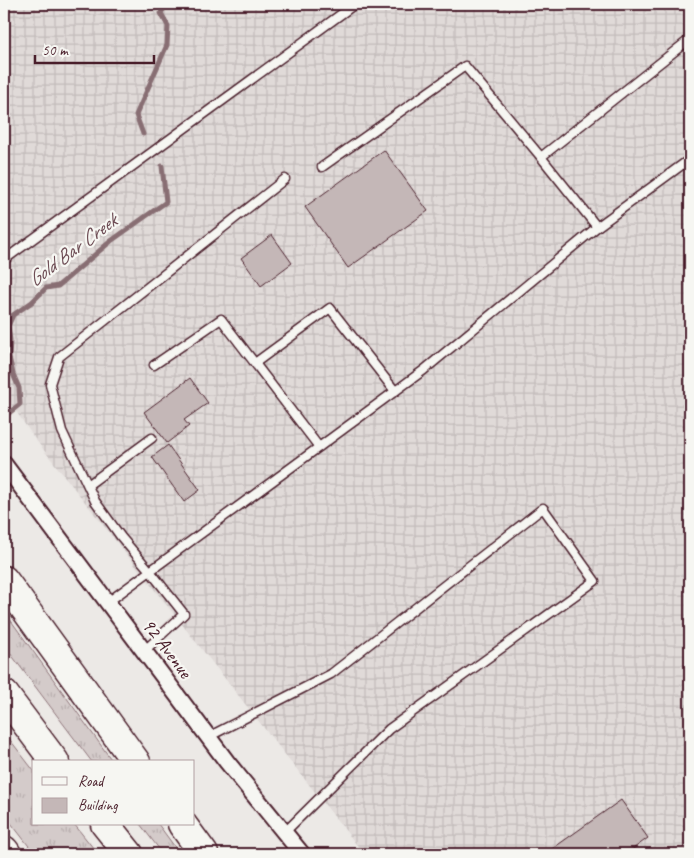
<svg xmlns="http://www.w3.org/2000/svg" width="694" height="858" font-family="Caveat,sans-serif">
<defs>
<pattern id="industrial-grid" width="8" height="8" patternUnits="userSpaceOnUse" patternTransform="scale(1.25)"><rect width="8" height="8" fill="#e0dad8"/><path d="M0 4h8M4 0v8" fill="none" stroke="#c2bbba"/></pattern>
<pattern id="grass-tufts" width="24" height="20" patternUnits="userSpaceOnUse" patternTransform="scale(1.25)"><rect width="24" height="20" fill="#d4cbca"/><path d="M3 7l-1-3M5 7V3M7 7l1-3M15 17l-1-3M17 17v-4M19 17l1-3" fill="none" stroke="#b8aeae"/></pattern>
</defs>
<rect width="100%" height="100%" fill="#ece9e6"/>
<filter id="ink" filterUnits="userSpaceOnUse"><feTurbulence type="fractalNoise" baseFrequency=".02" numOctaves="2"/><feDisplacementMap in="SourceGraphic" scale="10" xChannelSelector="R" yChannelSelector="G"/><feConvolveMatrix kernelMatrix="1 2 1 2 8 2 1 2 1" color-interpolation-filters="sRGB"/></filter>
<g filter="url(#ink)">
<!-- industrial -->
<polygon fill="url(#industrial-grid)" points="4,4 690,4 690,854 364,854 35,439 4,394"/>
<!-- grass -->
<g fill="url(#grass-tufts)" stroke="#8f757a">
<polygon points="4,611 113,762 92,762 4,645"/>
<polygon points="4,732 34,771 34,824 74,824 98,854 35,854 4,814"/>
<polygon points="140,824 158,824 180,854 163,854"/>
</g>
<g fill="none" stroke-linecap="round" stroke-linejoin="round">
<!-- stream -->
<g stroke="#886e73" stroke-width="5">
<polyline points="143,134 136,115 167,45 168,26 161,13 166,4"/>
<polyline points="4,417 20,404 19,388 13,374 9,357 10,340 8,326 13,315 32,302 46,288 58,286 111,241 166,202 162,166"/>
</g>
</g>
<!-- building -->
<g fill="#c4b7b7" stroke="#4a1f2b">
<polygon points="384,150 428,211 348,268 305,207"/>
<polygon points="272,235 292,263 261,286 241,258"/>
<polygon points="190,378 208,403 184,420 189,426 167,443 144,412"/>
<polygon points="168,445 200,490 184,502 152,457"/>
<polygon points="621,800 648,838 626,854 545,854"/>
</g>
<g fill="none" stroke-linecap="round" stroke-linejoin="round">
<defs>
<g id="service">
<polyline points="322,167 465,66 541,157"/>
<polyline points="597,227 541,157 690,39"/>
<polyline points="4,260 355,4"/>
<polyline points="255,363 330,308 395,391"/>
<polyline points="154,365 221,319 319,447"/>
<polyline points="88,485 152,438"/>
<polyline points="108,602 150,571 121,537 95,501 62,431 50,384 59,357 285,179"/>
<polyline points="144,651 184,614 150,571 424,370 597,227 690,159"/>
<polyline points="208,737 331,674 543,508 595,581 389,729 284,833"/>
</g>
<polyline id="minor" points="4,464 227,762 302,854"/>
<g id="motorway">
<polyline points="4,580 136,762"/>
<polyline points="4,694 55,762"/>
<polyline points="105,824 129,854"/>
<polyline points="182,824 204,854"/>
<polyline points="4,850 7,854"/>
</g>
</defs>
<!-- service casing -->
<use href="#service" stroke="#4a1f2b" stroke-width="11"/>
<!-- minor casing -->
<use href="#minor" stroke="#4a1f2b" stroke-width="19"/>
<!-- motorway casing -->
<use href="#motorway" stroke="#4a1f2b" stroke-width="31"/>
<!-- service -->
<use href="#service" stroke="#f6f6f2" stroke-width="8"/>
<!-- minor -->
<use href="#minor" stroke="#f6f6f2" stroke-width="15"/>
<!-- motorway -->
<use href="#motorway" stroke="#f6f6f2" stroke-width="28"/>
</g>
</g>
<g text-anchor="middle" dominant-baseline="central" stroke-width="4.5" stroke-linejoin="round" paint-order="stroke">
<!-- street labels -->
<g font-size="20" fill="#4a1f2b" stroke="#f6f6f2">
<text transform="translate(167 648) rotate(53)">92 Avenue</text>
</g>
<!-- water labels -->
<g font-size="21" font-style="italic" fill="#6e4d55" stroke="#f6f6f2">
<text transform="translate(72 250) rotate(-37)">Gold Bar Creek</text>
</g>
</g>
<!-- margin -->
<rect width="694" height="858" fill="none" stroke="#f6f6f2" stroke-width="20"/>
<rect x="10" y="10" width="674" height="838" fill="none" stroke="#4a1f2b" stroke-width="2" filter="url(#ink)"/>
<!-- legend -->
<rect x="32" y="760" width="162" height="65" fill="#f6f6f2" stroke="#b1a0a2"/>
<rect x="42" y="777" width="25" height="8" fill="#f6f6f2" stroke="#b1a0a2"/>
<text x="78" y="786" font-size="15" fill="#4a1f2b">Road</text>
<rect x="42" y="798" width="25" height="15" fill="#c4b7b7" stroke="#b1a0a2"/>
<text x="78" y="810" font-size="15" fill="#4a1f2b">Building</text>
<!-- scale -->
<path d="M35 55v8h119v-8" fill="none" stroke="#4a1f2b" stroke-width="2.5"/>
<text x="42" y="55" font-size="15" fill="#4a1f2b" stroke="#f6f6f2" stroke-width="4" paint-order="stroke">50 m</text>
</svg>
